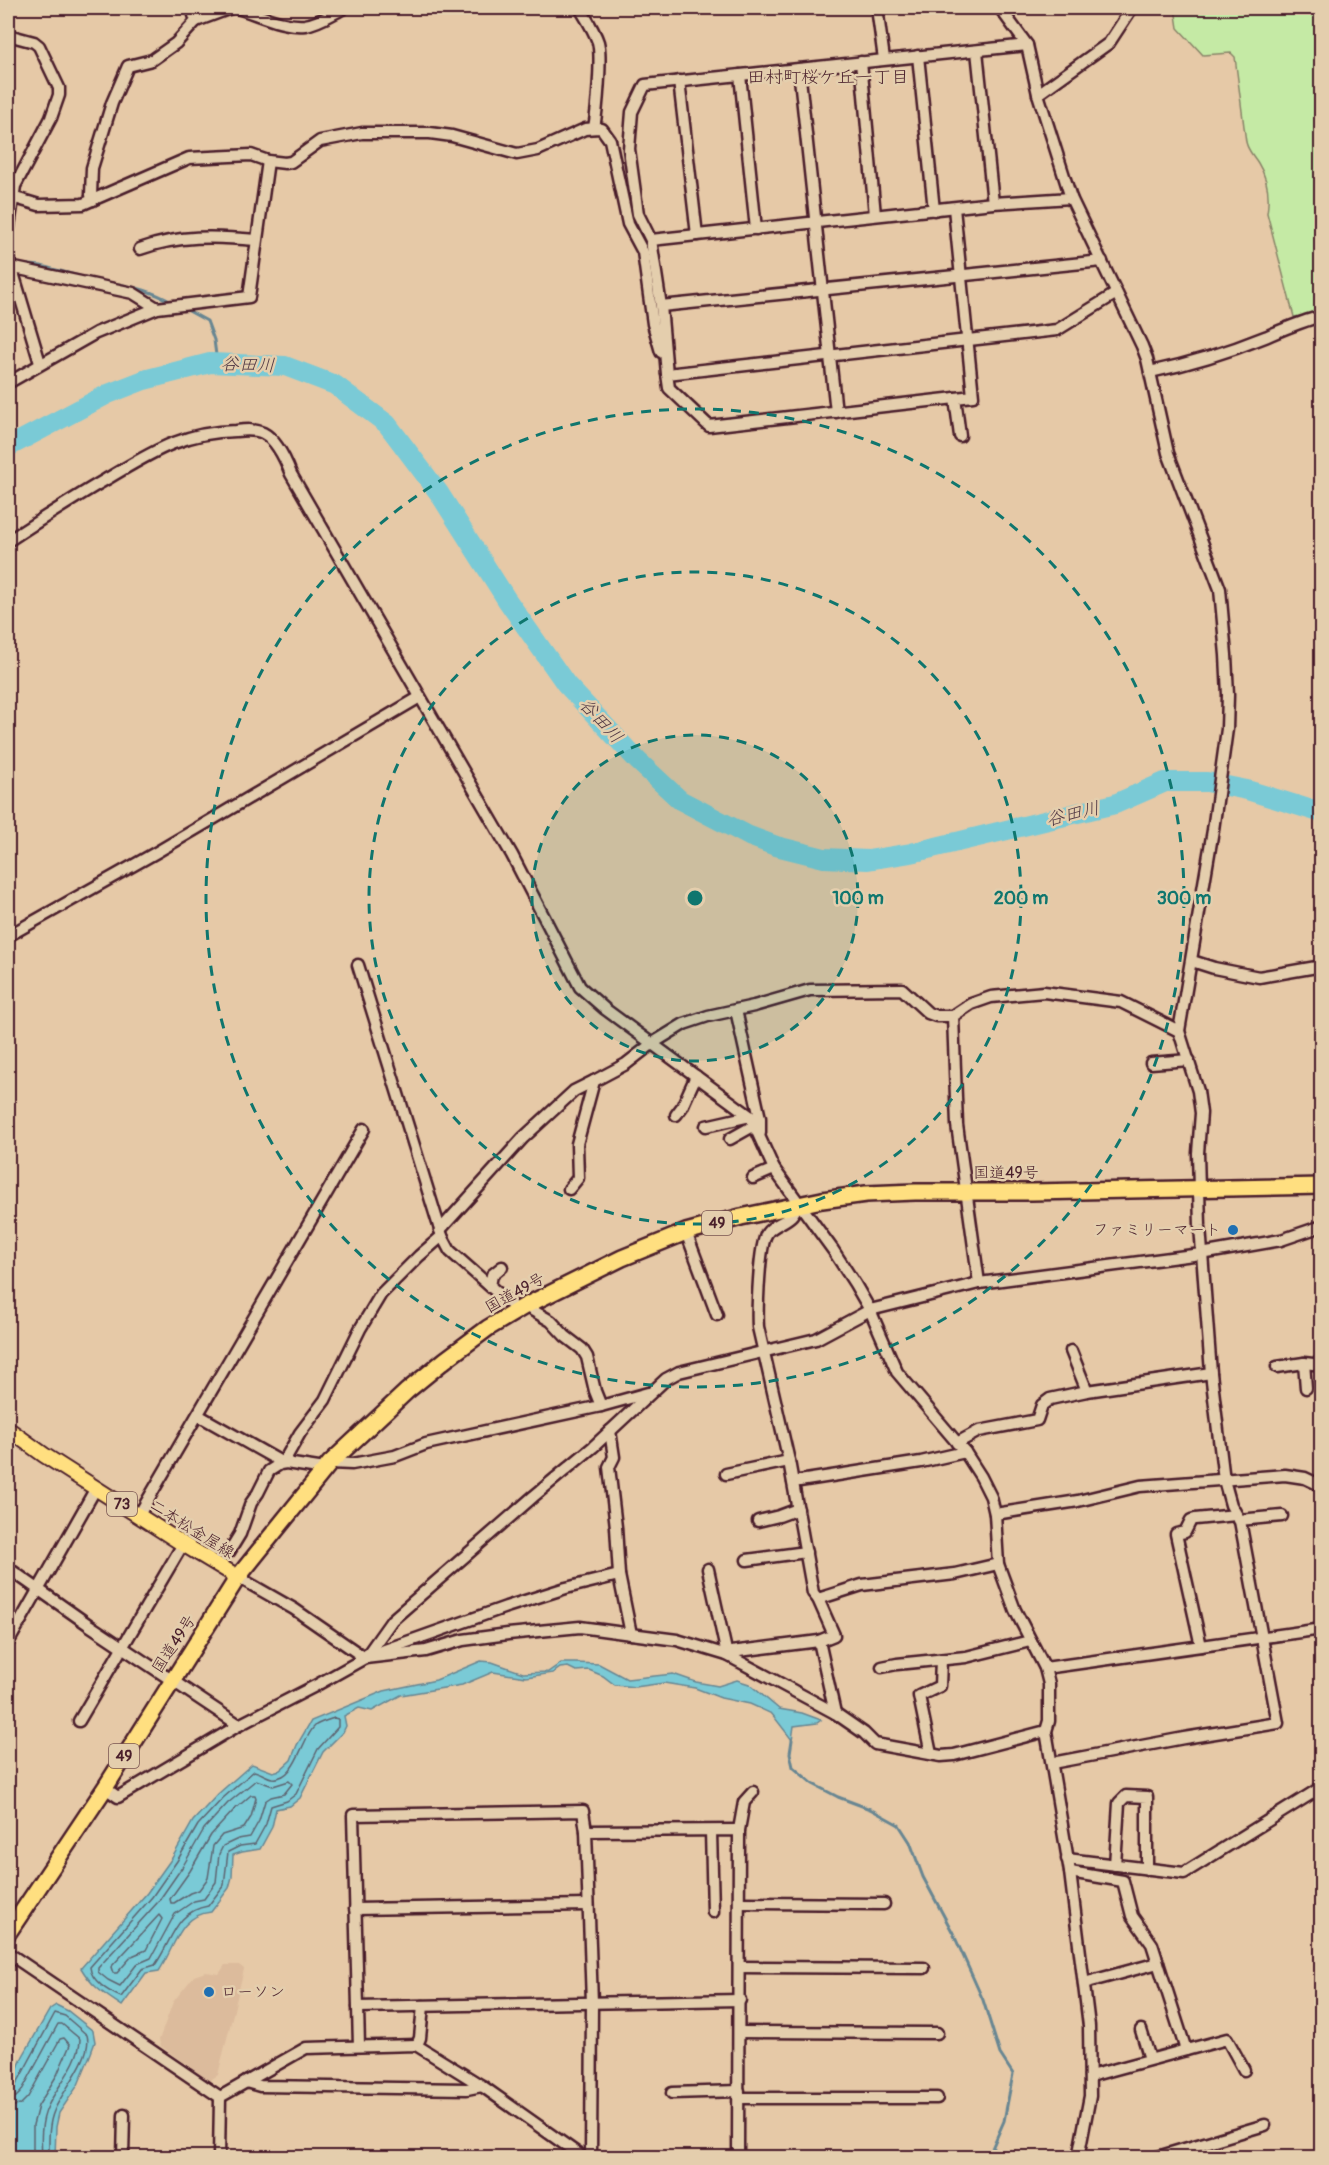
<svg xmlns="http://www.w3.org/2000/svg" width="1329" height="2165" font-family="Pangolin,'Klee One',sans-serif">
<rect width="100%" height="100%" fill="#e6c9a7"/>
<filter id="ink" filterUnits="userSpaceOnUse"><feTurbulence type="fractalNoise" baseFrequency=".0167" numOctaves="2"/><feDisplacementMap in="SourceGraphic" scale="12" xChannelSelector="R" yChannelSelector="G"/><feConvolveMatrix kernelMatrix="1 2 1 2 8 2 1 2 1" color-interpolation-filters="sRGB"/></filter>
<g filter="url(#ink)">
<!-- built -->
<polygon fill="#dcbb9c" points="225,1965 239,1965 244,1969 218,2075 209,2081 161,2046 159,2040 173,2002 194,1976 206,1972 219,1974"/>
<!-- green -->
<path fill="#c5eaa5" stroke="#888468" stroke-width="1.5" d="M1175,8H1321V313L1294,317L1267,213C1270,195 1268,179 1258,163C1253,155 1248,151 1246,142L1235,57L1231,53L1203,55L1178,28Z"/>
<!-- water -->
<g fill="#7acad6" stroke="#678692" stroke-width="1.5">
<path d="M481,1661L492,1662L523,1673L548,1672L561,1663H575L599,1664L627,1679L673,1674L696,1682L718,1686L737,1680L749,1684L779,1709L802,1713L821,1720L817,1723L794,1726L792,1740L772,1714L750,1704L721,1698L695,1688L664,1683L635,1687L615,1685L603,1676L589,1670L576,1671L568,1667L560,1668L553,1673L526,1677L493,1672L462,1685L401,1695L372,1711L359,1708L344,1716L346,1726L343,1732L323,1752L300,1798L290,1806L276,1809L272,1827L260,1849L242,1852L233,1855L232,1877L229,1888L211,1912C179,1915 175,1947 159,1971L146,1973L122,2006C103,1993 93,1988 81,1968L147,1893L172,1858L193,1821L218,1794L252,1764L273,1772L280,1770L291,1760L297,1745L311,1721L384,1691L436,1680Z"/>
<polygon points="56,2005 68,2011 93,2031 95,2042 91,2053 78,2085 59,2113 56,2127 55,2157 8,2157 8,2091 23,2056 50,2009"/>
</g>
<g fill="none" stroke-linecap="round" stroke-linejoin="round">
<!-- shore -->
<g stroke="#5d636f" stroke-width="1.5">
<path d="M334,1718L338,1719V1727L318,1749L296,1794L287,1801L271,1806L266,1824L255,1844L240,1846L228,1852L224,1885L208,1906C174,1912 173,1940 155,1965L142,1969L121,1997C109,1992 91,1981 90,1967L152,1897L177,1861L198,1825L223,1798L254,1771C260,1772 266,1777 272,1778C297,1781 301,1737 316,1725C321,1722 328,1720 334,1718Z"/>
<polygon points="256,1780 273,1786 289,1781 292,1784 284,1794 271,1797 265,1801 259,1821 250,1837 238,1839 223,1846 219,1854 216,1882 204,1899 194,1901 175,1914 151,1958 137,1964 120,1986 108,1980 98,1972 98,1968 158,1902 183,1866 204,1829 228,1803"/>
<polygon points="251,1795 255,1795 256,1798 251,1817 244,1828 222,1835 213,1846 208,1878 199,1890 190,1893 174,1903 171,1903 170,1899 190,1871 211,1835 234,1810"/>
<polygon points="159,1915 162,1919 146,1950 132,1956 117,1973 113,1973 111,1967"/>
<path d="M8,2090L15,2087L55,2013L65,2016L87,2035C93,2057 62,2091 54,2111C48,2125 49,2142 49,2158"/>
<path d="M8,2098L16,2097L21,2092L58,2024H62L80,2039C80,2062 57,2086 48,2106C40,2122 41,2141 42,2158"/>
<polyline points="8,2107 20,2105 28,2097 60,2039 64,2038 70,2045 57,2075 38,2106 33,2125 33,2158"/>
</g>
<!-- stream -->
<g stroke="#678692" stroke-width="3">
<polyline points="18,264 41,266 79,276"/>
<path d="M112,283C135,287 153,291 173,303"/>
<polyline points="185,309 207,321 214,340 217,363"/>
<polyline points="792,1740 790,1753 793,1767 813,1784 838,1797 870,1809 899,1825 910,1842 923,1877 953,1933 983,2000 1000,2054 1013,2074 1004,2121 990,2153 990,2158"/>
</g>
<!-- river -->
<polyline stroke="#7acad6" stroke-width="20" points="8,447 108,394 144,380 210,363 285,366 335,385 387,424 439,493 507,600 566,684 638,761 680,800 749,836 776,846 824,858 868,860 911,853 1115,804 1165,782 1207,782 1247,790 1322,813"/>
<defs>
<g id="minor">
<path d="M237,8C258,14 283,27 305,25C319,23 332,14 344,8"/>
<path d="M580,8C586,18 594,30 598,42C602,57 597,111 594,128"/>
<polyline points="877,8 884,59"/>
<polyline points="1000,8 1027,45 1038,94 1071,198 1142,346 1147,359 1168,453 1220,589 1226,655 1228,695 1227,729 1213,830 1179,1031 1198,1091 1201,1113 1198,1153 1200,1226 1211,1373 1224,1480 1231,1505 1240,1521 1278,1723 1184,1738 1052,1763"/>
<polyline points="196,21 231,8"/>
<polyline points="8,35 34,42 39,46 59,88 59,95 51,118 15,186 8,233"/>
<polyline points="1027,45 645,85 632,112 629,149 638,214 651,240 661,306 667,374 1057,330 1115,294"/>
<polyline points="977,51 993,203"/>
<polyline points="918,56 934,210"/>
<polyline points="861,62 875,215"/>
<polyline points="799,69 836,412"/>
<polyline points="740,75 756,229"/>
<polyline points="679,81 697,235"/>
<polyline points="1038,94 1109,43 1132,8"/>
<polyline points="12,197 39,205 83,204 189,158 251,155 268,161 285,163 291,162 320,141 362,133 430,133 452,136 517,154 538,150 585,129 598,128 602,129 610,140 628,224 643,252 653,324 661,352"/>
<polyline points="93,200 91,195 92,168 112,103 128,66 152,60 176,43 196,21 194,15 194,8"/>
<polyline points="651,240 993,203 1071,198"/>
<path d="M140,249C178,235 215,236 256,240"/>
<polyline points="8,256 40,363"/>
<polyline points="10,267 133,293 157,308"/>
<polyline points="661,306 1102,261"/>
<path d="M1150,372C1189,364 1228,352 1265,337C1284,329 1302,321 1322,316"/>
<polyline points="667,374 669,388 709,426 973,396 954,208"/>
<polyline points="8,383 96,333 157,308 249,297 268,161"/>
<polyline points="955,398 960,436"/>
<path d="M8,541C40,520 72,499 105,480C151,453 181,432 236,431C245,430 255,429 263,433C277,440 286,461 291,474L512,855L580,987L605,1009L750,1116L774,1169L833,1250L855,1284L870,1310L897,1372L965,1452L981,1477L991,1497L995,1514L998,1564L1015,1610L1045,1668L1049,1684V1721L1046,1731L1070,1872L1089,2026L1090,2096L1078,2158"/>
<polyline points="8,936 157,852 420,697"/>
<polyline points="1192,961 1214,968 1259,977 1322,966"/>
<polyline points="358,965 442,1236 450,1251 517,1310"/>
<polyline points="736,1010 760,1118 760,1133"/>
<polyline points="953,1016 957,1125 979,1283"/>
<polyline points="1151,1063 1189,1060"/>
<polyline points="676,1115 682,1107 696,1076"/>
<polyline points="706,1126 750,1116"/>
<polyline points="730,1139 755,1125"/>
<polyline points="753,1178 774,1169"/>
<polyline points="569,1189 578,1178 577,1144 594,1081 626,1064 653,1043 684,1024 708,1016 754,1006 810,990 902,989 928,1013 936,1016 953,1016 971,1004 991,997 1044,992 1121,1002 1179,1031"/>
<path d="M799,1204C796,1208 794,1213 791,1216C784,1223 772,1225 767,1233C759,1245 757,1310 758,1327L789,1461L813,1593L818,1599L862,1585L955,1574L998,1564"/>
<polyline points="440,1230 523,1138 574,1091 594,1081"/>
<polyline points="686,1232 717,1315"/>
<polyline points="490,1286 492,1275 502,1267"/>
<polyline points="525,1306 551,1321 565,1336 582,1349 587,1357 595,1391 601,1406"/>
<polyline points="1071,1351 1087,1391"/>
<polyline points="1304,1363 1306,1388"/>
<polyline points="1277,1367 1304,1363 1322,1365"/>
<polyline points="198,1415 283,1463 300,1433 325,1400 360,1329 381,1294 419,1256 442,1236"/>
<polyline points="610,1431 614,1457 609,1467 616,1527 619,1575 631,1634 677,1640 727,1655 835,1713 864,1733 875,1744 941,1756 954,1755 1046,1731"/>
<polyline points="957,1443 979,1431 1037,1420 1042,1405 1050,1399 1087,1391 1211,1373"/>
<polyline points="330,1463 352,1464 395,1456 426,1444 601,1406 648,1393"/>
<polyline points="726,1474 789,1461"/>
<polyline points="793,1482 921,1462 965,1452"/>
<polyline points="995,1514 1078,1501 1140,1486 1285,1475 1305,1478 1322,1486"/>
<polyline points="139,1515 364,1129"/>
<polyline points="1239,1520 1282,1516"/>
<polyline points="758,1521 779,1516 798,1509"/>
<polyline points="229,1552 240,1534 251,1503 258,1493 269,1471 280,1464 286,1463 325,1469"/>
<polyline points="747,1560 806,1552"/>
<polyline points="8,1568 89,1625 239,1725"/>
<polyline points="708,1569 727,1655 731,1652 819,1641 834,1635 818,1599"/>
<polyline points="238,1577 294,1609 365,1658 426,1651 463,1640 508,1634 580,1627 631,1634"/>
<polyline points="819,1641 835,1713"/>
<polyline points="8,1643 96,1488"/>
<polyline points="1201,1646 1176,1534 1185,1532 1191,1520 1195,1519 1236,1515"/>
<polyline points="379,1652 506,1607 566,1588 619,1575"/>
<polyline points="882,1667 897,1664 966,1657 1030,1641"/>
<polyline points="1045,1668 1322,1629"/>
<polyline points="79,1721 183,1544"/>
<polyline points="931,1754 919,1696 940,1686 941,1660"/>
<polyline points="105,1788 118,1797 239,1725 315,1686 365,1658 392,1620 534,1496 593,1447 666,1379 679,1372 816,1339 870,1310 979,1283 1201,1254 1281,1240 1322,1226"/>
<polyline points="739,1830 744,1802 753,1792"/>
<polyline points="711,1831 713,1912"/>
<polyline points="1067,1859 1184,1873 1322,1787"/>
<polyline points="1115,1865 1119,1803 1126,1796 1147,1797 1147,1869"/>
<polyline points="1070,1872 1123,1881 1132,1916 1152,1944 1186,2050"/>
<polyline points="740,1903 884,1904"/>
<polyline points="355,1909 588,1905"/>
<polyline points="8,1953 220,2097"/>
<polyline points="740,1967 924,1968"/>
<polyline points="1084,1983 1158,1963"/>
<polyline points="358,2007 740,2000"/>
<polyline points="1141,2030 1150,2059"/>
<polyline points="740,2032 937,2033"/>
<polyline points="417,2045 420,2038 423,2006"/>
<polyline points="359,2046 353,1815 583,1811 586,1831"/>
<polyline points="1090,2076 1227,2039 1244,2070"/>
<polyline points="246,2082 260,2086 467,2089 482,2086"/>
<polyline points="672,2093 739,2091"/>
<polyline points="220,2097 306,2048 416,2045 482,2086 584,2158"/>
<polyline points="739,2098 937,2098"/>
<polyline points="123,2158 124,2115"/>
<polyline points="219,2158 220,2097"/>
<polyline points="591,2158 592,2003 586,1831 739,1830 738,2158"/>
<polyline points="1154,2158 1265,2125"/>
</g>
<polyline id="major" points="8,1429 44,1455 183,1544 238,1577"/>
<polyline id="highway" points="8,1933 105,1788 238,1577 330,1463 407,1391 445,1360 488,1328 525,1306 622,1258 686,1232 741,1217 822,1200 866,1194 915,1192 1032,1192 1322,1186"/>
</defs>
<!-- minor casing -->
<use href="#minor" stroke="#4a1f2b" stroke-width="15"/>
<!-- major casing -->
<use href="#major" stroke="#4a1f2b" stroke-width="18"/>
<!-- highway casing -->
<use href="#highway" stroke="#4a1f2b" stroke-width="20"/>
<!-- minor -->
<use href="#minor" stroke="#e4cead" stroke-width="10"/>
<!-- major -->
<use href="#major" stroke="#ffdf80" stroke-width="14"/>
<!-- highway -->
<use href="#highway" stroke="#ffdf80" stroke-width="15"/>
</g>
</g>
<!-- distance rings -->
<circle cx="695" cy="898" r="163" fill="#0f766e" fill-opacity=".12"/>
<g fill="none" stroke="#0f766e" stroke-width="3" stroke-dasharray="10 8">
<circle cx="695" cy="898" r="163"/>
<circle cx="695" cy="898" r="326"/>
<circle cx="695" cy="898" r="489"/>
</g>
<!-- markers -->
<g fill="#1f6fb2" stroke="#e4cead" stroke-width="2">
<circle cx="1233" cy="1230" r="6"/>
<circle cx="209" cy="1992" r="6"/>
</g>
<g text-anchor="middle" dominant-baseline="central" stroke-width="5" stroke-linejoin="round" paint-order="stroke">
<!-- shield labels -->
<g fill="#e4cead" stroke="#785452" stroke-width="1.5">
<rect x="702" y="1211" width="30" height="24" rx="4.5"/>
<rect x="107" y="1492" width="30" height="24" rx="4.5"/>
<rect x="109" y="1744" width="30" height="24" rx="4.5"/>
</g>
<g font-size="15" font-weight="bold" fill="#4a1f2b">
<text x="717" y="1223">49</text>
<text x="122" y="1504">73</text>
<text x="124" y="1756">49</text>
</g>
<!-- street labels -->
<g font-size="16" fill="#4a1f2b" stroke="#e4cead">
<text x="1006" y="1173">国道49号</text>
<text transform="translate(515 1293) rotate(-29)">国道49号</text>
<text transform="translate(192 1529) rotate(32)">二本松金屋線</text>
<text transform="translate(174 1644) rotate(-57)">国道49号</text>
</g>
<!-- poi labels -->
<g font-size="16" fill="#4a1f2b" stroke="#e4cead" text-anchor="end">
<text x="1221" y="1230">ファミリーマート</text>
<text x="221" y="1992" text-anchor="start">ローソン</text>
</g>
<!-- neighbourhood labels -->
<g font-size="18" fill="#4a1f2b" stroke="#e4cead">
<text x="828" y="77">田村町桜ケ丘一丁目</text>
</g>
<!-- water labels -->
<g font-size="18" font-style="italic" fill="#513945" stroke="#e4cead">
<text transform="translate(248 365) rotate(2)">谷田川</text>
<text transform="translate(601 721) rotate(47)">谷田川</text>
<text transform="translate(1073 814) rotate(-13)">谷田川</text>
</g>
</g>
<circle cx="695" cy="898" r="9" fill="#0f766e" stroke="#e4cead" stroke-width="3"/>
<g font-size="18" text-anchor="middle" font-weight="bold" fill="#0f766e" stroke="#e4cead" stroke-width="5" stroke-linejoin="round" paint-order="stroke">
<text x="858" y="904">100 m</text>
<text x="1021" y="904">200 m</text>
<text x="1184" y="904">300 m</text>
</g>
<!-- margin -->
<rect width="1329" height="2165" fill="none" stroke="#e4cead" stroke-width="30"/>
<rect x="15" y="15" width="1299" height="2135" fill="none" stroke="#4a1f2b" stroke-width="2" filter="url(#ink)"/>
</svg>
